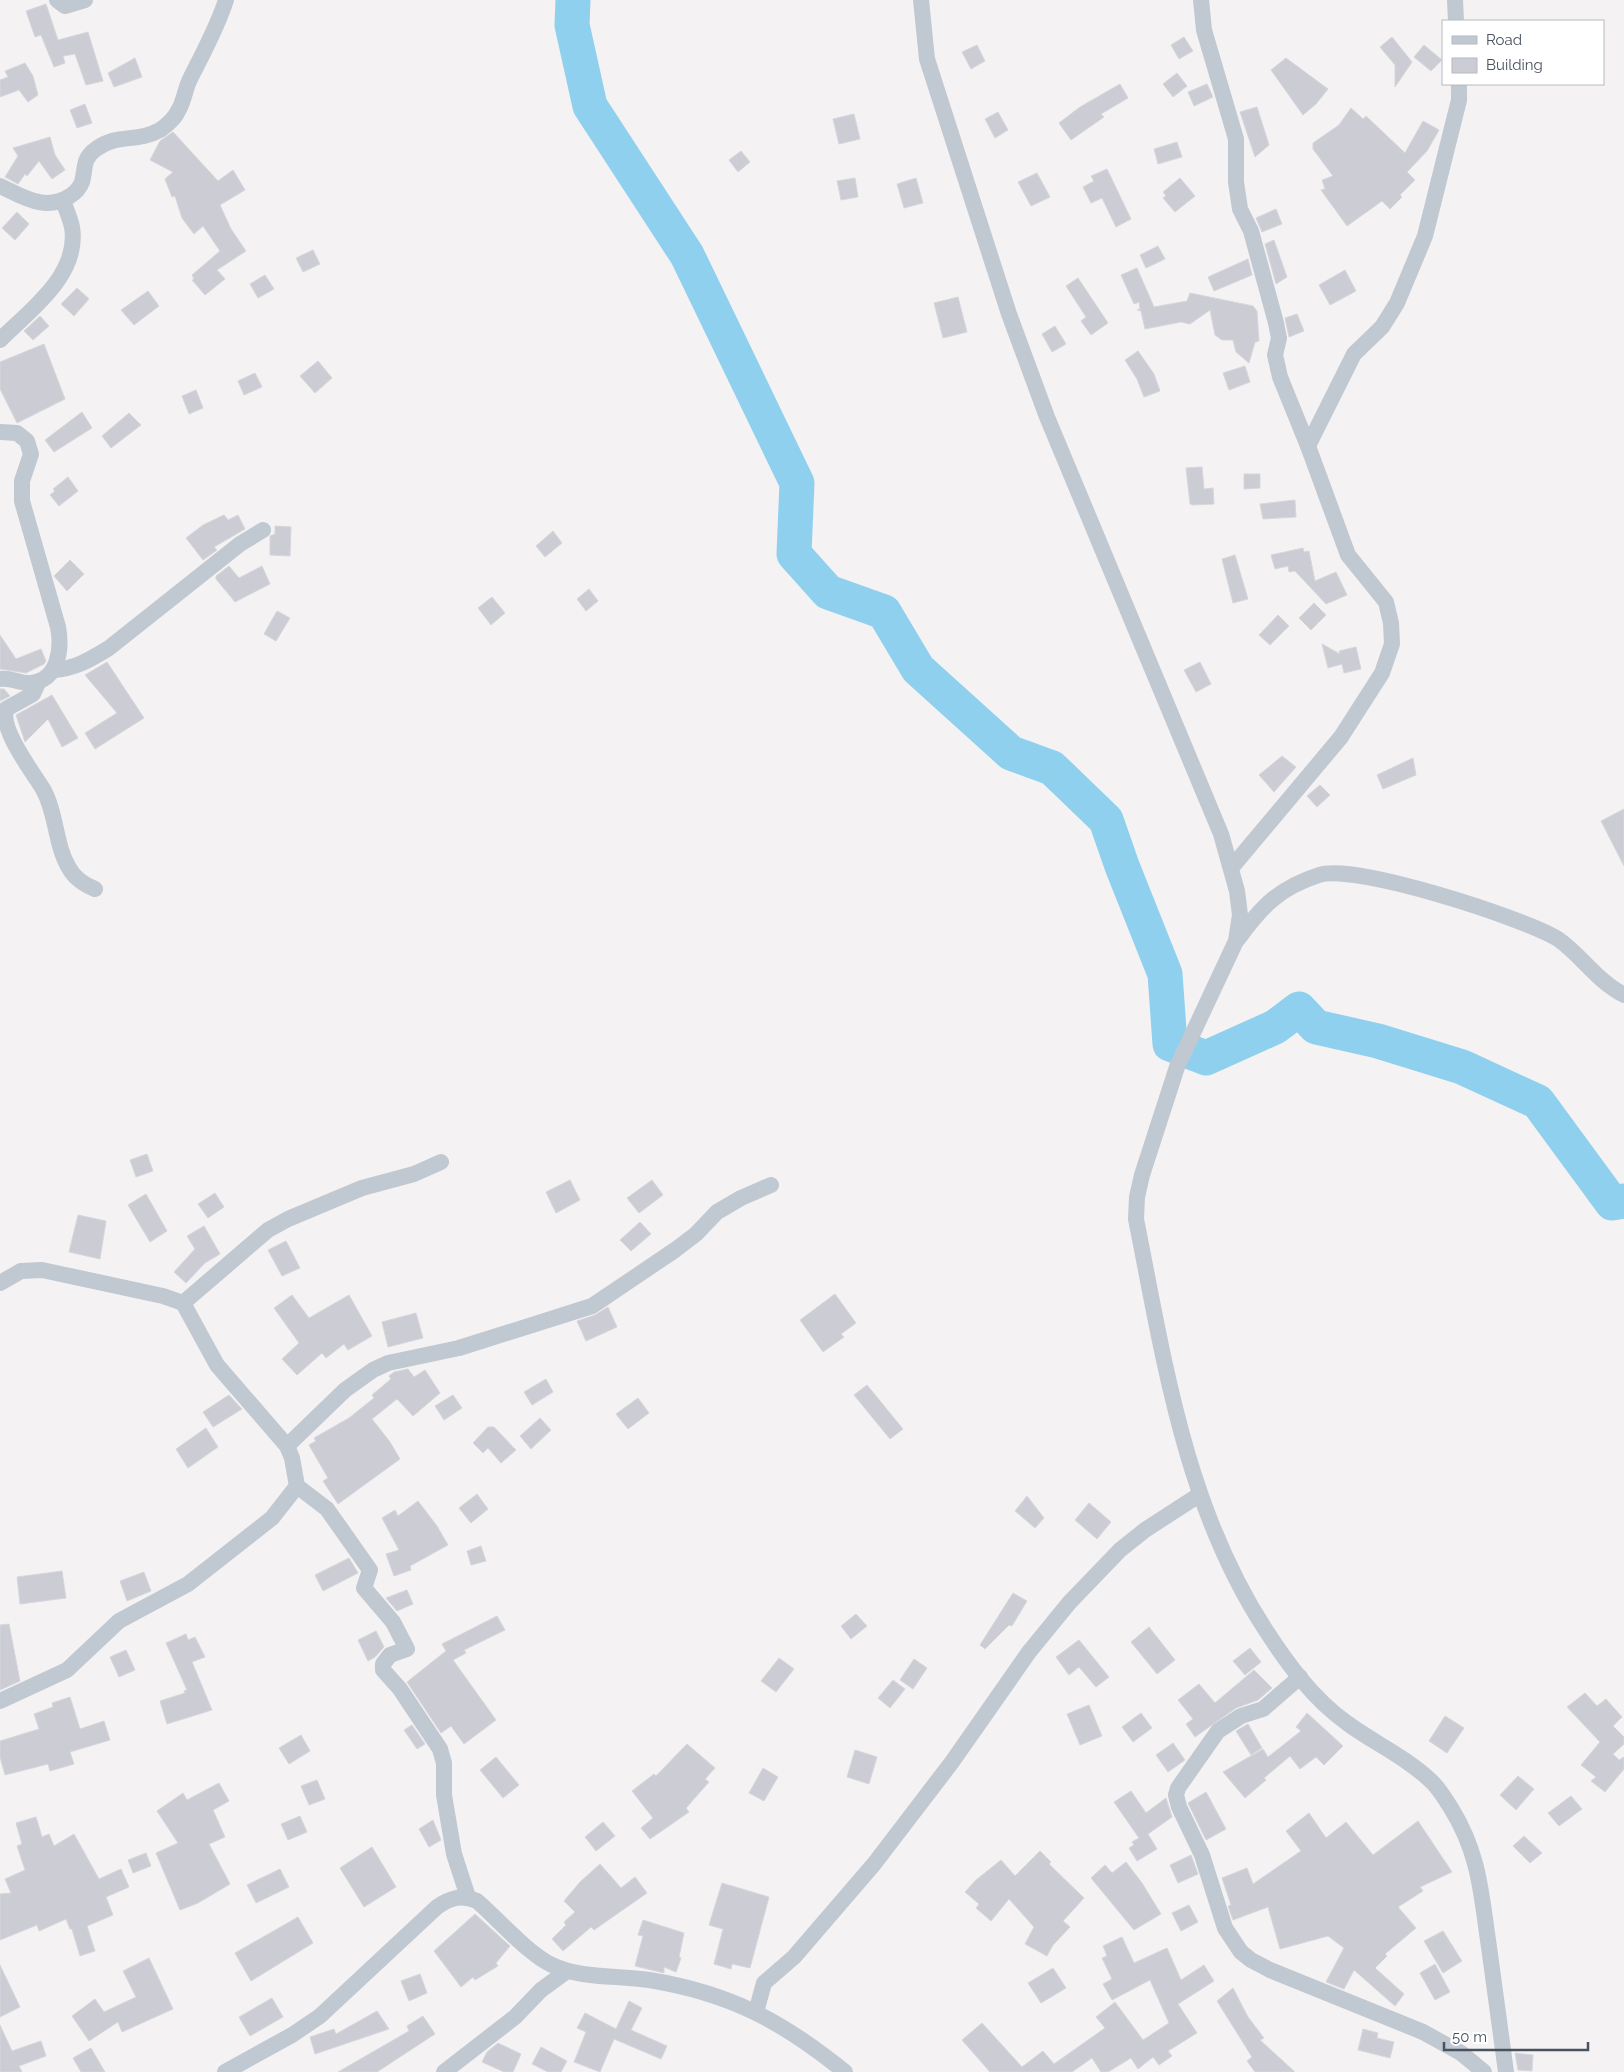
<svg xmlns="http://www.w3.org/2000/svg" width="1624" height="2072" font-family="Raleway,sans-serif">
<rect width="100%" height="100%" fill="#f4f2f2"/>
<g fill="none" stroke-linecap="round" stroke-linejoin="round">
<!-- river -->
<polyline stroke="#8ed0ee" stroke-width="35" points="573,0 572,25 590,106 687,255 797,483 794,554 828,592 884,612 918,669 1011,753 1052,768 1106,820 1122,866 1165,974 1170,1044 1206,1058 1275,1027 1299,1009 1316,1027 1378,1041 1462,1067 1538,1102 1612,1203 1624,1201"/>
</g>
<!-- building -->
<g fill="#cccdd4" stroke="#d6d7dd">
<polygon points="46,4 58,40 88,32 103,81 86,85 75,54 63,56 65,63 54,67 41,35 35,37 26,11"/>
<polygon points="1184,37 1193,51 1179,59 1171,45"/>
<polygon points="1392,37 1412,62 1395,87 1395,65 1380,47"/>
<polygon points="977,45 985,61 971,69 962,52"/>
<polygon points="1424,45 1442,60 1431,71 1414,57"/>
<polygon points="135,58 142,77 114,87 108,73"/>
<polygon points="1286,58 1328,89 1316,104 1303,115 1271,70"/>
<polygon points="25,63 33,76 38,95 28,102 19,90 0,97 0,80 8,77 5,71"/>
<polygon points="1177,73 1187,86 1173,97 1163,84"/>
<polygon points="1120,84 1128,98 1101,114 1104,117 1071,140 1059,123 1080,107"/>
<polygon points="1207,84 1213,97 1194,106 1188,92"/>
<polygon points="85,104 92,123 77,128 70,110"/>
<polygon points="1257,107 1269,145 1255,157 1240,112"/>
<polygon points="1351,108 1363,119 1366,116 1405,153 1423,121 1439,130 1427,151 1407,172 1415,180 1400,195 1402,197 1390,209 1382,201 1347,226 1321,190 1325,189 1322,180 1333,176 1313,149 1313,143 1339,125"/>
<polygon points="998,112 1008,130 995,138 985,119"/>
<polygon points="854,114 860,139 839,144 833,119"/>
<polygon points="173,132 218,181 233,170 245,190 220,205 231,229 246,251 217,270 225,279 205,295 192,280 194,279 192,275 220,251 203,226 194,234 182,218 175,196 172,197 165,179 173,172 150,160 160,141"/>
<polygon points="50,137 55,155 65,170 52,179 39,161 27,176 25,174 18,184 5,177 18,156 13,148"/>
<polygon points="1177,142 1182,157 1158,164 1154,149"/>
<polygon points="741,151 750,162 738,172 729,160"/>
<polygon points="1107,169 1131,219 1116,227 1102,198 1091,203 1083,187 1094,181 1091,176"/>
<polygon points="1037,173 1050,197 1031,206 1018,182"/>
<polygon points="855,178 858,197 841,200 837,181"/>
<polygon points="916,178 923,203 904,208 897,184"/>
<polygon points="1180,178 1195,196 1175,212 1163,198 1166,196 1163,192"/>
<polygon points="1276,209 1282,224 1262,232 1256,218"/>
<polygon points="17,212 29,224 15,240 2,228"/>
<polygon points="1274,240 1287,277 1276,284 1265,244"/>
<polygon points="1158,246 1165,259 1146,268 1140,255"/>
<polygon points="313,250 320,264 303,272 296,258"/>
<polygon points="1248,259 1252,275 1214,291 1208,277"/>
<polygon points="1137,268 1154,307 1187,301 1190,293 1253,306 1257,311 1259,341 1255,342 1249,363 1236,352 1233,340 1222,340 1215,335 1210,310 1190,324 1181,322 1145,329 1141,311 1137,310 1140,309 1139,302 1134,304 1121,275"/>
<polygon points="1345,270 1356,291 1330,305 1319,285"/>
<polygon points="265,275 274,289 258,298 250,284"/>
<polygon points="1078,278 1108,323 1091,335 1081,321 1086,317 1066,286"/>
<polygon points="77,288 89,299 74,316 61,304"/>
<polygon points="148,291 159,306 134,325 121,310"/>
<polygon points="958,297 967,332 943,338 934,303"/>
<polygon points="1297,314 1304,331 1289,337 1285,318"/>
<polygon points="40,316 49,326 33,340 24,331"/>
<polygon points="1055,326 1066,344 1052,352 1042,334"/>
<polygon points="44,344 65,399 17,423 0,389 0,362"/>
<polygon points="1138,351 1154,374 1160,391 1144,397 1137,379 1125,360"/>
<polygon points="318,361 332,378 315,393 300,376"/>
<polygon points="1245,366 1250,382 1229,390 1223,373"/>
<polygon points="255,373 262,387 244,395 238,381"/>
<polygon points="196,390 203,408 189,414 182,396"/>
<polygon points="82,412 92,428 54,452 45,440"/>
<polygon points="129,413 141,425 111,448 102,436"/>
<polygon points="1202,467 1204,489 1213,488 1214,504 1193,505 1190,504 1186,468"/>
<polygon points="1244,474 1260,474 1260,488 1244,489"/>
<polygon points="68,477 78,491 59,506 50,495 55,491 53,489"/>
<polygon points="1295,500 1296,517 1263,519 1260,504"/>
<polygon points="224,515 228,520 238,515 245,529 214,547 217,550 203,560 186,538 203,525"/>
<polygon points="275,526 291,527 290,556 270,555 270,536 275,534"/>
<polygon points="553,531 562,543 545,557 536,546"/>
<polygon points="1303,548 1304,552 1309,551 1315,581 1336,572 1347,595 1326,604 1295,571 1289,572 1288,566 1275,569 1271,555"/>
<polygon points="1235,555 1248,599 1233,603 1222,559"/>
<polygon points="70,560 84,574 67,591 54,576"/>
<polygon points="229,566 239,578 262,566 270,584 235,602 216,579 216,576"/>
<polygon points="589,589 598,601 586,611 577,599"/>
<polygon points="492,597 505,613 491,625 478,608"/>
<polygon points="1314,603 1326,615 1311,630 1299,618"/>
<polygon points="277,611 290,618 276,641 264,634"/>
<polygon points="1278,615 1289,626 1270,645 1259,635"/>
<polygon points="0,635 16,659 41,649 46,661 44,664 26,673 0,669"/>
<polygon points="1322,644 1340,654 1339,651 1356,647 1361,669 1344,673 1342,664 1328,668"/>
<polygon points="107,662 144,718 95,749 85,733 117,713 85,675"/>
<polygon points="1200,662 1211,684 1196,692 1184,670"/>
<polygon points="0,689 4,689 10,696 0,701"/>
<polygon points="52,695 78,738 62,747 48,719 25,742 16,715"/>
<polygon points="1282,756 1296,767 1274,792 1259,775"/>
<polygon points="1413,758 1416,775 1383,789 1377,775"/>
<polygon points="1320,785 1330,795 1317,807 1307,796"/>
<polygon points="1624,809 1624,866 1601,821"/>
<polygon points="147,1154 153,1171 136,1177 130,1160"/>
<polygon points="570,1180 580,1200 556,1213 546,1192"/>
<polygon points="652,1180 663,1195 639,1213 627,1198"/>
<polygon points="215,1193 224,1207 208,1218 198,1204"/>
<polygon points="146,1194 167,1231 150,1242 128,1205"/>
<polygon points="78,1215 106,1221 100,1259 69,1252"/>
<polygon points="640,1222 651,1234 631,1251 620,1240"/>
<polygon points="204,1226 220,1254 205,1263 186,1283 174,1272 195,1249 187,1236"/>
<polygon points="286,1241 300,1268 282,1276 268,1250"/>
<polygon points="835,1294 856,1323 841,1334 844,1337 823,1352 800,1320"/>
<polygon points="292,1295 309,1318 349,1295 372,1336 348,1350 344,1344 326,1358 322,1353 297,1375 282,1359 299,1343 274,1308"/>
<polygon points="608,1307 617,1327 586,1341 577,1321 595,1315"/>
<polygon points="416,1313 423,1338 388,1347 382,1322"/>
<polygon points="408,1369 414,1377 425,1370 440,1393 413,1416 397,1399 372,1419 390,1442 400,1459 338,1504 323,1481 328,1478 309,1445 316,1441 314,1438 349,1418 374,1398 372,1395 391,1379 389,1376 394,1372"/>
<polygon points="546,1379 553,1392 532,1405 524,1392"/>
<polygon points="867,1385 903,1429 890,1439 854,1395"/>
<polygon points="229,1395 242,1409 213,1427 203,1412"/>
<polygon points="453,1395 462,1408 444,1420 435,1406"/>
<polygon points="638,1398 649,1413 628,1429 616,1414"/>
<polygon points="540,1418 551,1430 531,1449 520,1436"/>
<polygon points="488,1427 494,1427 516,1450 501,1463 488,1448 483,1453 473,1443"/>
<polygon points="206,1428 218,1447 188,1468 176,1449"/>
<polygon points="477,1494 488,1509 471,1523 459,1508"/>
<polygon points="1027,1496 1044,1518 1035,1528 1015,1511"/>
<polygon points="418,1501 437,1526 448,1545 410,1566 411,1570 394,1576 386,1554 399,1550 382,1518 395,1510 398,1516"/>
<polygon points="1089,1503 1111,1522 1097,1539 1075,1520"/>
<polygon points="481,1546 486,1561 471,1565 467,1551"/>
<polygon points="349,1558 358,1573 323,1591 315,1575"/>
<polygon points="62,1571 66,1598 20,1604 17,1577"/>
<polygon points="144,1572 151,1591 127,1601 120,1581"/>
<polygon points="407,1590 413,1604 397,1611 386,1598"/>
<polygon points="1013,1593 1027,1601 1012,1626 1009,1625 985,1649 980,1645"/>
<polygon points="856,1614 867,1626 851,1639 841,1626"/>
<polygon points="497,1616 505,1630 464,1650 466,1653 453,1660 496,1720 464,1744 451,1726 441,1733 407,1682 446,1651 442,1644"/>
<polygon points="9,1624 20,1681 0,1690 0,1625"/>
<polygon points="1149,1627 1175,1660 1157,1674 1131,1642"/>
<polygon points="376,1631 384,1647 375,1657 368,1661 358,1640"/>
<polygon points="186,1634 188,1640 195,1637 205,1657 192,1662 212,1710 167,1724 160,1701 185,1693 184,1691 187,1690 166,1643"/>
<polygon points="1079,1640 1109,1677 1096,1687 1079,1667 1069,1675 1056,1657"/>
<polygon points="1250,1648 1261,1662 1245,1675 1233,1661"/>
<polygon points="126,1650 135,1670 119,1677 110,1657"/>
<polygon points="779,1658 794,1669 776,1692 761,1681"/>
<polygon points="914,1659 927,1668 913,1689 900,1680"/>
<polygon points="1254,1670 1272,1688 1258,1700 1236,1708 1195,1737 1186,1724 1193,1719 1178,1700 1199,1684 1215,1703"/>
<polygon points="893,1680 905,1689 890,1708 878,1698"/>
<polygon points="1585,1693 1597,1706 1606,1699 1622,1717 1613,1726 1624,1737 1624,1744 1613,1754 1619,1760 1624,1757 1624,1769 1605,1792 1591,1781 1596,1777 1581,1765 1600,1742 1567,1707"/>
<polygon points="70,1697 80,1729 104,1721 110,1740 70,1752 74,1764 50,1771 48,1764 5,1775 0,1757 0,1741 39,1729 34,1714 53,1707 52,1703"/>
<polygon points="1089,1705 1102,1736 1080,1745 1067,1714"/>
<polygon points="1141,1713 1152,1728 1133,1742 1122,1727"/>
<polygon points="1307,1713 1343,1746 1324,1765 1316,1757 1300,1769 1290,1756 1264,1778 1266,1780 1245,1798 1223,1772 1263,1749 1268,1757 1301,1731 1296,1727"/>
<polygon points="1445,1716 1464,1728 1447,1753 1429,1741"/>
<polygon points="1248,1724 1262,1748 1251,1755 1236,1731"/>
<polygon points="412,1725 425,1744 417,1749 404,1730"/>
<polygon points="301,1735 310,1751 289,1764 279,1748"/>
<polygon points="1173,1743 1185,1760 1168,1772 1156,1755"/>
<polygon points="687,1744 715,1768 705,1779 709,1782 686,1808 689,1812 650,1839 641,1828 653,1818 632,1791 654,1774 656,1776"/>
<polygon points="855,1750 877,1757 869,1784 847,1777"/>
<polygon points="496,1757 519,1785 503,1798 480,1770"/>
<polygon points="763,1768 778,1777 764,1801 749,1793"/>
<polygon points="1518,1776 1534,1789 1516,1810 1500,1795"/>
<polygon points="317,1780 325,1799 309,1805 301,1786"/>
<polygon points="219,1783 229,1801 213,1810 225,1837 209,1844 230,1884 198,1903 180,1910 156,1853 178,1843 157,1811 183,1793 187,1800"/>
<polygon points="1131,1791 1146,1813 1166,1798 1172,1817 1148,1834 1157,1849 1137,1861 1129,1848 1134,1845 1132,1842 1139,1838 1114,1802"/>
<polygon points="1206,1792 1226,1829 1206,1840 1188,1803"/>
<polygon points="1571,1796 1582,1809 1559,1826 1548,1813"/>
<polygon points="1309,1813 1326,1838 1346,1822 1373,1855 1418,1821 1452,1872 1420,1887 1423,1891 1398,1907 1416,1928 1385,1954 1387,1956 1375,1968 1404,1994 1395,2006 1354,1970 1344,1989 1326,1982 1344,1948 1328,1936 1280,1949 1268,1907 1233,1920 1228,1906 1231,1905 1222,1878 1247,1868 1253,1884 1301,1851 1286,1831"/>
<polygon points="300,1816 307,1832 288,1840 281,1824"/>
<polygon points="36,1817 42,1837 49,1834 54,1846 74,1834 99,1879 121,1869 129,1887 106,1897 113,1915 87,1926 95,1951 80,1956 72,1929 70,1929 66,1919 39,1931 37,1925 0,1940 0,1894 11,1893 5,1879 25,1870 17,1846 22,1844 16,1823"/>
<polygon points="433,1820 441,1840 429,1847 419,1829"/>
<polygon points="603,1822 615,1836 596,1851 585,1837"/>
<polygon points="1524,1836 1542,1853 1530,1863 1513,1846"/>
<polygon points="372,1847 396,1887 364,1907 340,1868"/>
<polygon points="1040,1851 1051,1862 1049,1864 1084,1898 1063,1921 1070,1927 1053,1945 1047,1956 1025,1944 1034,1927 1009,1899 991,1921 976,1908 979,1904 965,1892 976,1880 1001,1860 1015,1876"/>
<polygon points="146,1853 151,1866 133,1873 128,1860"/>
<polygon points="1191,1855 1198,1874 1178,1883 1170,1865"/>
<polygon points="1126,1862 1142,1883 1161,1914 1134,1930 1091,1878 1105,1865 1112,1873"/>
<polygon points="600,1864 621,1888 635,1877 647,1893 594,1930 591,1927 563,1951 552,1939 566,1925 564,1922 575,1912 564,1901 580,1882"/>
<polygon points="280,1869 289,1887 256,1903 247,1885"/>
<polygon points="722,1883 769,1897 750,1968 732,1964 731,1969 714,1964 723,1929 709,1925"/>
<polygon points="1189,1905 1198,1922 1181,1931 1172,1913"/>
<polygon points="475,1914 510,1946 496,1963 498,1966 475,1980 473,1977 461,1987 434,1951"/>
<polygon points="298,1917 313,1943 251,1981 235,1953"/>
<polygon points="643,1920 684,1933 679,1957 681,1958 676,1972 664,1967 664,1973 635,1966 643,1936 638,1935"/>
<polygon points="1443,1931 1462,1961 1443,1973 1424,1941"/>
<polygon points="1122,1937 1134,1963 1167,1948 1181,1980 1204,1965 1214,1981 1178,2004 1197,2033 1168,2051 1172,2056 1159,2065 1153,2057 1138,2069 1131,2058 1108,2072 1101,2072 1092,2058 1072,2072 990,2072 962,2040 982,2023 1022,2067 1043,2051 1054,2064 1105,2028 1096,2017 1115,2002 1143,2040 1169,2023 1150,1980 1112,2000 1103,1984 1112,1979 1102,1958 1107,1956 1103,1946"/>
<polygon points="149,1958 173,2009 122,2032 118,2022 89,2041 72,2016 95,1999 104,2012 136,1997 123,1971"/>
<polygon points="1435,1964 1450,1992 1435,2000 1420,1973"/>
<polygon points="0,1965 20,2007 0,2017"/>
<polygon points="1053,1968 1066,1988 1041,2003 1028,1983"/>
<polygon points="420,1974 427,1993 409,2001 401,1981"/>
<polygon points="1233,1988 1248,2017 1264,2038 1260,2040 1295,2072 1255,2072 1247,2061 1252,2057 1217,2001"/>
<polygon points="272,1998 283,2017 250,2036 239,2017"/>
<polygon points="629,2001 642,2008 631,2030 667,2046 661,2059 614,2039 600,2072 574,2062 586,2032 577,2028 585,2013 616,2029"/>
<polygon points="377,2011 389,2029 315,2054 310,2037 334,2029 336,2034"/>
<polygon points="423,2016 435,2034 377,2072 338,2072 409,2031 407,2026"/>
<polygon points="0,2025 12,2051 41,2041 46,2056 19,2066 22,2072 0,2072"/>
<polygon points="1363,2029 1378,2033 1377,2038 1394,2042 1390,2058 1358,2050"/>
<polygon points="498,2043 521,2054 513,2072 504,2072 482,2062 487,2052"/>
<polygon points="541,2047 567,2061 561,2072 548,2072 532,2064"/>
<polygon points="91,2048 105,2072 81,2072 73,2058"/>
<polygon points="1515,2053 1533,2055 1532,2071 1518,2070"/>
</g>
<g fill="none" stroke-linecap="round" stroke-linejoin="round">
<!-- minor -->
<g stroke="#c0c8d1" stroke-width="16">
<polyline points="57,0 65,6 85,0"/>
<path d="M921,0L927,59L1009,314L1047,417L1221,834L1237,891L1240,915L1236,941L1177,1067L1142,1175L1137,1197L1136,1219C1164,1360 1185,1506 1265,1629C1287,1663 1313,1699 1347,1723C1374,1743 1406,1757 1431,1781C1439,1788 1445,1799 1451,1808C1480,1855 1481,1894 1489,1947C1495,1989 1500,2030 1506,2072"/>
<polyline points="1201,0 1204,30 1236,139 1236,182 1240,209 1251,231 1276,323 1279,338 1275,355 1280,377 1308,446 1348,555 1386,602 1391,623 1392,644 1382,673 1341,737 1232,867"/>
<polyline points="1455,0 1456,21"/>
<path d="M0,186C24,197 45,212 70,196C75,193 80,187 82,182C86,168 82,159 96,149C118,133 136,143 160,130C166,126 175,118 178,111C184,102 185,89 190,79C203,53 217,28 226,0"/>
<path d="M0,340C30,310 80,275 72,227C70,218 66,209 63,201"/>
<path d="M0,432L17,433L27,441L31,454L22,481V501L58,627C62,648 59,680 31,683C20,684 11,677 0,679"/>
<polyline points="1308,446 1354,354 1382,327 1397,303 1425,236 1459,100 1459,84"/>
<path d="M53,670C75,669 91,659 109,648L240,544L263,530"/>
<path d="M39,681L33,694L6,709C0,730 32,771 43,789C57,814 55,845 69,868C75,879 85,885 95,889"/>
<path d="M1238,939C1262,906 1279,888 1319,875C1354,863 1524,918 1558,939C1582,956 1597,981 1624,995"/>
<polyline points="0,1283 21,1271 42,1270 163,1296 183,1303 217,1365 287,1446 292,1458 297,1486 327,1509 370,1570 364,1588 393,1622 407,1649 390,1655 383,1664 383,1670 400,1689 440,1749 444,1763 444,1795 454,1854 468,1897"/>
<polyline points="183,1303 268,1230 288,1219 362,1188 414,1174 441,1162"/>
<polyline points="287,1446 345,1390 373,1370 388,1363 459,1348 592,1306 675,1250 696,1234 717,1212 741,1198 771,1185"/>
<polyline points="1300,1677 1263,1709 1241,1716 1218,1731 1178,1788 1176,1795 1179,1807 1202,1855 1225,1928 1241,1952 1251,1960 1270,1970 1423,2032 1461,2053 1484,2072"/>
<polyline points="0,1701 67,1670 119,1621 188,1584 272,1518 297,1486"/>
<polyline points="756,2012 764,1983 794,1957 874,1864 952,1762 1029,1652 1069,1603 1120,1550 1145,1530 1199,1495"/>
<path d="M225,2072L292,2035L320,2016L437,1907C450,1898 462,1894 477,1901C498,1919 528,1954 552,1965C581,1979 617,1975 649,1980C730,1993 782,2021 845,2072"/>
<polyline points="444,2072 515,2017 541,1990 567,1971"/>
</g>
</g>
<!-- legend -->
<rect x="1442" y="20" width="162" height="65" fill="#ffffff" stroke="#b6babf"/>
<rect x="1452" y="36" width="25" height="8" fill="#c0c8d1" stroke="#b6babf"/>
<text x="1486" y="45" font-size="15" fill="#495360">Road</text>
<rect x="1452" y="58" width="25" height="15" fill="#cccdd4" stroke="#b6babf"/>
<text x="1486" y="70" font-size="15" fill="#495360">Building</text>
<!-- scale -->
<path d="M1444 2042v8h144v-8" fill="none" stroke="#495360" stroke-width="2.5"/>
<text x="1452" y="2042" font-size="15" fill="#495360" stroke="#ffffff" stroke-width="4" paint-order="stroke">50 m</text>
</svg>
